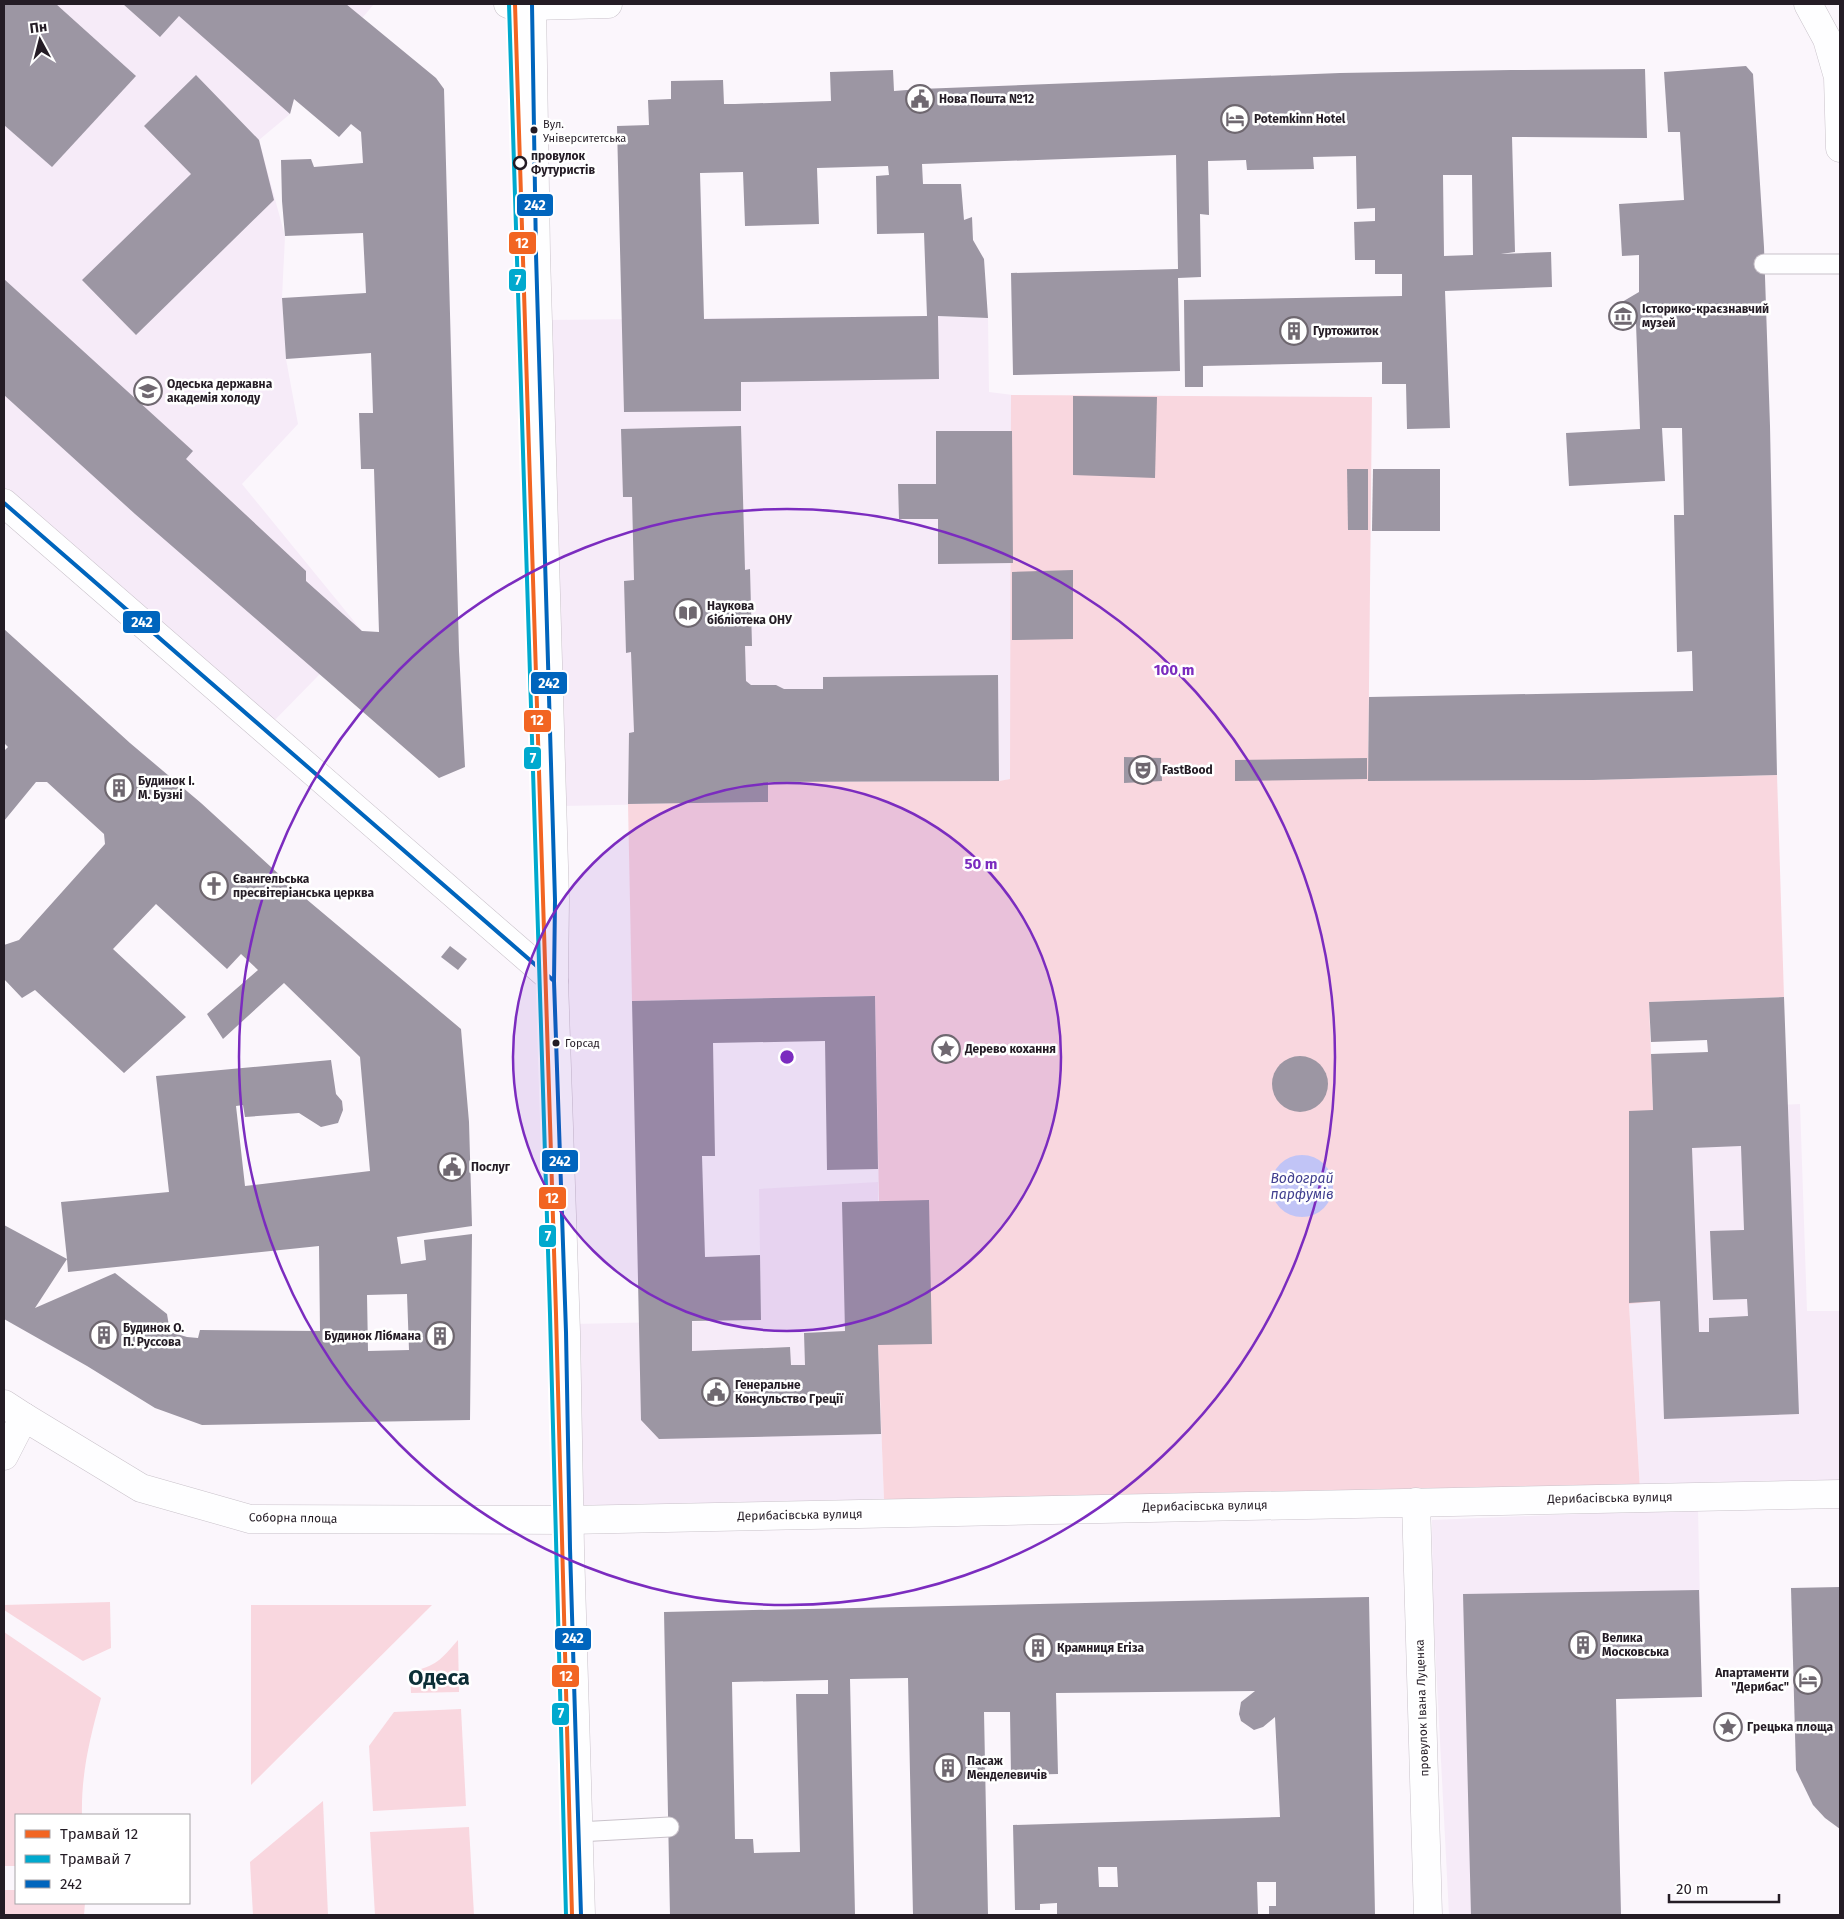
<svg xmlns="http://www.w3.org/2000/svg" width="1844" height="1919" font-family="'Fira Sans',sans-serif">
<rect width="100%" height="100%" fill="#fbf6fc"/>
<!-- built -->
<g fill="#f6ebf8">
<polygon points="4,4 374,4 294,99 290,114 259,140 285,236 282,298 286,359 298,424 242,484 362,631 270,725 4,496"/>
<polygon points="938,316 988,318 989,392 1013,395 1011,779 999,781 768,782 768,802 563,806 547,320"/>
<polygon points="1800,1104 1807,1311 1840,1311 1840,1484 1640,1490 1629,1303 1629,1111"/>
<polygon points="878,1182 878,1345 884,1500 580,1513 573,1324 761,1320 759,1189"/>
<polygon points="1698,1509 1702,1697 1616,1699 1621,1915 1449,1915 1433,1606 1432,1520"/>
</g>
<!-- green -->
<g fill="#f9d7df">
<polygon points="1011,395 1372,397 1368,781 1593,780 1777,775 1784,997 1649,1002 1660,1301 1629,1304 1640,1490 884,1500 878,1345 879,1198 875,996 632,1001 628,804 768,802 768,782 999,781 1010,779"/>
<polygon points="110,1602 111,1648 83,1661 4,1610 4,1605"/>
<polygon points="251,1605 432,1605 251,1785"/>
<path d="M4,1632L101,1698C90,1737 81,1774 82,1815H16V1866H4Z"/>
<path d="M458,1640L459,1692L411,1693L410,1672C436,1666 441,1660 458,1640Z"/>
<polygon points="461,1709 466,1806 373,1811 369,1746 394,1712"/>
<polygon points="323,1801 328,1915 253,1915 250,1862"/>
<polygon points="469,1827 474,1915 375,1915 370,1832"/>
<polygon points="4,1890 16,1890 16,1903 85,1903 84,1915 4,1915"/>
</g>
<!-- water -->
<circle fill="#c1c4f6" cx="1302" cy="1186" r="31"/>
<!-- building -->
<g fill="#9c96a3" fill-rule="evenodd">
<polygon points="4,4 56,4 136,76 52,167 4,125"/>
<polygon points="123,4 346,4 436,78 444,89 459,651 465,767 439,778 135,514 4,395 4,279 193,451 186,459 306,571 306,581 362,631 379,632 374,469 361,469 359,413 373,413 371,353 286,359 282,298 366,293 363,233 285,236 282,201 281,160 311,159 314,167 363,163 361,132 351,124 339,137 294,99 290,114 179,16 160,37"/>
<polygon points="1746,66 1753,74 1764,247 1770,426 1777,775 1593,780 1368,781 1369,697 1693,691 1692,651 1677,652 1674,515 1684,515 1682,428 1662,428 1665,481 1569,486 1566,433 1640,429 1636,324 1627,320 1622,302 1639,292 1639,255 1622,256 1619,204 1684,200 1680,132 1668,132 1664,72"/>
<path d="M1645,69L1647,138L1512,137L1515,252L1501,254L1551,252L1552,287L1445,291L1450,428L1407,429L1406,384H1382V362L1203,366V387H1185L1184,300L1402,296V274H1375V260H1355L1354,222L1375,221V208L1357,209L1356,156L1313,157L1314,169L1247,170L1246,160L1208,161L1209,215L1200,214L1201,277L1178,278L1180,371L1013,375L1011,273L1178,269L1176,155L922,164L923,184H961L964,220L972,217L973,240L984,259L988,318L938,316L939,379L741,382V411L624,412L617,126L649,125L648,100L671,99V81L723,80L724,104H735L831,101L830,72L893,70L894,91L920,89L1340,73L1511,70ZM888,166L889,175L876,176L877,234L924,233L927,316L704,319L700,173L743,172L745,226L819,224L817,168ZM1443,175H1472L1473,255L1444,256Z"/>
<polygon points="196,75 259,140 274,200 136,335 82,280 191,174 144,126"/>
<polygon points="1073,396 1157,397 1155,478 1073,475"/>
<polygon points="741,426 745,570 750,569 752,646 745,646 746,681 751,685 776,685 784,689 823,689 823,677 998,675 999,781 768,782 768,802 628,804 629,733 634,732 631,652 626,653 624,581 634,580 632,497 623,497 621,429"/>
<polygon points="936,431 1012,431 1013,563 938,564 938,519 899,519 898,484 936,484"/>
<polygon points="1347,469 1368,469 1368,530 1348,530"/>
<polygon points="1373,469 1440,469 1440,531 1372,531"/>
<polygon points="1073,570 1073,639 1012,640 1012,572"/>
<path d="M4,629L130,743L201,803L305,898L461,1029L469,1122L472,1226L397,1237L401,1264L426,1260L424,1240L472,1234L470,1420L202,1425L155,1408L87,1366L4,1319V1225L67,1259L35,1308L115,1273L167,1314L170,1332L187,1337L198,1338L200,1330L320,1331L319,1246L68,1272L67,1259L61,1202L169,1192L156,1076L331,1060L336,1094L342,1101L343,1110L338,1123L321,1127L299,1113L245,1117L243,1105L236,1106L245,1186L370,1171L360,1057L284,983L223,1039L207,1014L258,970L241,954L227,969L156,904L113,949L186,1017L124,1073L35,990L22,998L4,979V945L19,940L105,844L104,834L47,782H36L4,821V751L8,747L4,743ZM407,1294L409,1350L368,1351L367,1295Z"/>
<polygon points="1124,757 1161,758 1162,781 1124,783"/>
<polygon points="1367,758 1367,779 1235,781 1235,760"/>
<polygon points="450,946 467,959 458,970 441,957"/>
<polygon points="875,996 878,1169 827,1170 825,1041 713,1043 715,1156 702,1156 705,1257 760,1255 761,1320 692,1321 692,1351 790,1347 791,1365 805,1365 804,1333 845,1331 842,1202 929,1200 932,1344 878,1345 881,1434 659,1439 641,1420 632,1001"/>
<path d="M1784,997L1799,1414L1664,1419L1660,1301L1629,1303V1111L1653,1110L1651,1054L1708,1052L1707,1040L1651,1042L1649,1002ZM1741,1146L1744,1230L1710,1231L1713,1300L1747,1299L1748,1316L1709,1318V1332H1699L1692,1148Z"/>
<circle cx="1300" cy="1084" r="28"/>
<polygon points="1840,1587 1840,1829 1825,1818 1813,1805 1796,1770 1791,1588"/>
<polygon points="1699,1590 1702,1697 1616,1699 1621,1915 1471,1915 1463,1594"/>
<path d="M1369,1597L1375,1915H1269V1906H1276V1882H1257L1258,1914L1057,1915V1903L1040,1904V1910H1015L1013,1825L1280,1817L1275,1717L1263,1727L1254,1730L1241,1721L1239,1714L1241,1702L1255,1691L1056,1693L1058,1774L1011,1775L1010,1712H984L988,1915H913L908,1678L850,1679L855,1915H670L664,1612ZM828,1680V1694H796L800,1852L754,1853L753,1839H735L732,1682ZM1098,1867H1117L1118,1887H1099Z"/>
</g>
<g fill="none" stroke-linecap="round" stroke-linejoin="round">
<defs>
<g id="lane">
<polyline points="1764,264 1840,264"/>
<polyline points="578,1832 669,1827"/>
</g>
<g id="street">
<polyline points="508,4 515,7 532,6"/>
<polyline points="4,1404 24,1417"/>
<polyline points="1416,1502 1428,1915"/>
<polyline points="569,1520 1840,1494"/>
</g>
<g id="secondary">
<polyline points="532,4 536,254 555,900 554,981 566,1332 570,1548 581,1915"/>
<polyline points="1808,4 1827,39 1838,77 1840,148"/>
<polyline points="532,6 608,4"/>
<polyline points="4,503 554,981"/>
<polyline points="4,1456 24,1417 141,1488 250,1519 569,1520"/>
</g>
</defs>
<!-- lane casing -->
<use href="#lane" stroke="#c9c2ca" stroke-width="21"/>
<!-- street casing -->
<use href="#street" stroke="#c9c2ca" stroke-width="29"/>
<!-- secondary casing -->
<use href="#secondary" stroke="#c9c2ca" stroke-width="29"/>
<!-- lane -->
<use href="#lane" stroke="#fefeff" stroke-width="19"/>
<!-- street -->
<use href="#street" stroke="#fefeff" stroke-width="28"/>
<!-- secondary -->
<use href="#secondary" stroke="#fefeff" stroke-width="28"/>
<defs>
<g id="bus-1">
<polyline points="532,4 536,254 555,900 554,981 566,1332 570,1548 581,1915"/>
<polyline points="4,503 554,981"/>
</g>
</defs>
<!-- bus-1 casing -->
<use href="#bus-1" stroke="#fff" stroke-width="8"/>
<!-- bus-1 -->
<use href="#bus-1" stroke="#0065bd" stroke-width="4"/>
<defs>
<polyline id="tram-1" points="515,4 556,1314 572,1915"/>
<polyline id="tram-2" points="509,4 550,1314 566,1915"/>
</defs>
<!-- tram-1 casing -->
<use href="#tram-1" stroke="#fff" stroke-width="8"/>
<!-- tram-2 casing -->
<use href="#tram-2" stroke="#fff" stroke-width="8"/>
<!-- tram-1 -->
<use href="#tram-1" stroke="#f26522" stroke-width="4"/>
<!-- tram-2 -->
<use href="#tram-2" stroke="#00a9ce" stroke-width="4"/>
</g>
<!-- distance rings -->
<circle cx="787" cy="1057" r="274" fill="#7b2cbf" fill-opacity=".12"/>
<g fill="none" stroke="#7b2cbf" stroke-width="2.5">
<circle cx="787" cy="1057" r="274"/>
<circle cx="787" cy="1057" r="548"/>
</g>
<!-- icons -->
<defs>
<symbol id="civic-ring" viewBox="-11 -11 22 22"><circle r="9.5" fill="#fff" stroke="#6f6870" stroke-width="1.5"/><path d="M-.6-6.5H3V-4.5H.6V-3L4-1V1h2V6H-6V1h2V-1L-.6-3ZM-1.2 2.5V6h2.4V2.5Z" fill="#6f6870"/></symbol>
<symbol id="hotel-ring" viewBox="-11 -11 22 22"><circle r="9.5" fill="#fff" stroke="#6f6870" stroke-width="1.5"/><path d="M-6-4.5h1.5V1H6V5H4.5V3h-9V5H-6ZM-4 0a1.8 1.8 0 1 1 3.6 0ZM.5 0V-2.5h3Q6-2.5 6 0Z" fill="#6f6870"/></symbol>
<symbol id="museum-ring" viewBox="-11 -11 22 22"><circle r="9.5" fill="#fff" stroke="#6f6870" stroke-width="1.5"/><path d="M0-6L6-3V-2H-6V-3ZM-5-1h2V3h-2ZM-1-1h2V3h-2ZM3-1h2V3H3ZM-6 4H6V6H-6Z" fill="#6f6870"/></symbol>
<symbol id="building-ring" viewBox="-11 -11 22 22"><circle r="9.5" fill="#fff" stroke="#6f6870" stroke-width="1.5"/><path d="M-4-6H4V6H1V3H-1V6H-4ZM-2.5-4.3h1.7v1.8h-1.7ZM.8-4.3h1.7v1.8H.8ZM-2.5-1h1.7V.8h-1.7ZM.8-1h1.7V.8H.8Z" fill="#6f6870"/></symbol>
<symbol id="university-ring" viewBox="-11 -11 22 22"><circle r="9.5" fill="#fff" stroke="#6f6870" stroke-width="1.5"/><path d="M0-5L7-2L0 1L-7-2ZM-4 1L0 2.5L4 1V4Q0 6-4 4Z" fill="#6f6870"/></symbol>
<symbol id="library-ring" viewBox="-11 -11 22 22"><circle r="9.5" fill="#fff" stroke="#6f6870" stroke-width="1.5"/><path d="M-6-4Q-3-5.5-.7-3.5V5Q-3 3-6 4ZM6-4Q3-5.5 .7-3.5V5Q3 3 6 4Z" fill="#6f6870"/></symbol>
<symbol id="theatre-ring" viewBox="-11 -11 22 22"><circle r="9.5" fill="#fff" stroke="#6f6870" stroke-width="1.5"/><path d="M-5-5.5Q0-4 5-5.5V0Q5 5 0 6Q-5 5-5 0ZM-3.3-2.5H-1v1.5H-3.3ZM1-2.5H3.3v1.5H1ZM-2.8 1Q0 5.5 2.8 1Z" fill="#6f6870"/></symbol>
<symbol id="church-ring" viewBox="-11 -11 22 22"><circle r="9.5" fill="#fff" stroke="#6f6870" stroke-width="1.5"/><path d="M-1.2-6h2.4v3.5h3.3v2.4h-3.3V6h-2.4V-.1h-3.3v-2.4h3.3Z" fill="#6f6870"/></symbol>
<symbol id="sight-ring" viewBox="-11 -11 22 22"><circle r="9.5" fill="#fff" stroke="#6f6870" stroke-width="1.5"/><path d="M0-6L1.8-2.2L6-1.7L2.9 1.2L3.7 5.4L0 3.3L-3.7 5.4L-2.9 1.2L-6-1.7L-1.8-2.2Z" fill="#6f6870"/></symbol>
</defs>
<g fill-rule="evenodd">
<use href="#civic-ring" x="904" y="83" width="32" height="32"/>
<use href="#hotel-ring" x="1219" y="103" width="32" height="32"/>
<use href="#museum-ring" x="1607" y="300" width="32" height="32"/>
<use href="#building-ring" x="1278" y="315" width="32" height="32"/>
<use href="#university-ring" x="132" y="375" width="32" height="32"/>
<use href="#library-ring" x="672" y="597" width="32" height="32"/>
<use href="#theatre-ring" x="1127" y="754" width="32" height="32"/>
<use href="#building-ring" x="103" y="772" width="32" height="32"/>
<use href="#church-ring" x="198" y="870" width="32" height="32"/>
<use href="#sight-ring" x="930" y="1033" width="32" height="32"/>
<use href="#civic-ring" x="436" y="1151" width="32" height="32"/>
<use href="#building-ring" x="88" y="1319" width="32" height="32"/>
<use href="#building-ring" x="424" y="1320" width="32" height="32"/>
<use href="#civic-ring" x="700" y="1376" width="32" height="32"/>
<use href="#building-ring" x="1567" y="1629" width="32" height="32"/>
<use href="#building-ring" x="1022" y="1632" width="32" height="32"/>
<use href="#hotel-ring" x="1792" y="1664" width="32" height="32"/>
<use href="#sight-ring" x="1712" y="1711" width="32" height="32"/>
<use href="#building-ring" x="932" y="1752" width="32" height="32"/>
</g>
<!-- markers -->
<g fill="#241c25" stroke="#fff" stroke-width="2">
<circle cx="534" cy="130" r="4.5"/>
<circle cx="556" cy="1043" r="4.5"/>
</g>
<circle fill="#fff" stroke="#241c25" stroke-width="2.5" cx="520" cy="163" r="6"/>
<g text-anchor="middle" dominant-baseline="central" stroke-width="5" stroke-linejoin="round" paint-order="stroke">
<!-- bus labels -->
<g font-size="11" fill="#241c25" stroke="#fff" text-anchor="start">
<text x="543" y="124">Вул.<tspan x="543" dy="14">Університетська</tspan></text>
<text x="565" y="1043">Горсад</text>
</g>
<!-- poi labels -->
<g font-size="12" font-weight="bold" fill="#241c25" stroke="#fff" text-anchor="start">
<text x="939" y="99">Нова Пошта №12</text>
<text x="1254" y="119">Potemkinn Hotel</text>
<text x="1642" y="309">Історико-краєзнавчий<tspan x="1642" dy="14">музей</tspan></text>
<text x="1313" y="331">Гуртожиток</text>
<text x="167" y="384">Одеська державна<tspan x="167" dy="14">академія холоду</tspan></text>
<text x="707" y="606">Наукова<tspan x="707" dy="14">бібліотека ОНУ</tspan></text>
<text x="1162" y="770">FastBood</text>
<text x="138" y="781">Будинок І.<tspan x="138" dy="14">М. Бузні</tspan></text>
<text x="233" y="879">Євангельська<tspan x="233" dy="14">пресвітеріанська церква</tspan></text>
<text x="965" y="1049">Дерево кохання</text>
<text x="471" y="1167">Послуг</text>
<text x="123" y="1328">Будинок О.<tspan x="123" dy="14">П. Руссова</tspan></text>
<text x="421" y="1336" text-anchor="end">Будинок Лібмана</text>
<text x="735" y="1385">Генеральне<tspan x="735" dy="14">Консульство Греції</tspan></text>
<text x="1602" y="1638">Велика<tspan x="1602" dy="14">Московська</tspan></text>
<text x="1057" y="1648">Крамниця Егіза</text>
<text x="1789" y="1673" text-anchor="end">Апартаменти<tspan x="1789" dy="14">"Дерибас"</tspan></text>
<text x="1747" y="1727">Грецька площа</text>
<text x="967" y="1761">Пасаж<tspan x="967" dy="14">Менделевичів</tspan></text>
</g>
<!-- stop labels -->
<g font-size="12" font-weight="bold" fill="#241c25" stroke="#fff" text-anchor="start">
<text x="531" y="156">провулок<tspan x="531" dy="14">Футуристів</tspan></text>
</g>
<!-- street labels -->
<g font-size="12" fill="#241c25" stroke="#fff">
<text transform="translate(1610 1498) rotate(-1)">Дерибасівська вулиця</text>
<text transform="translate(1205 1506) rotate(-1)">Дерибасівська вулиця</text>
<text transform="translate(800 1515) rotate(-1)">Дерибасівська вулиця</text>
<text transform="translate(293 1518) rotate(1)">Соборна площа</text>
<text transform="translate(1422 1708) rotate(-92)">провулок Івана Луценка</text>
</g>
<!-- water labels -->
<g font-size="14" font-style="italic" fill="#403f8f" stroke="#fff">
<text x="1302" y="1178">Водограй<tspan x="1302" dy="16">парфумів</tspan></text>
</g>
<!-- town labels -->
<g font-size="22" font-weight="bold" fill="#0d2e36" stroke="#fff">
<text x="439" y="1677">Одеса</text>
</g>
</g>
<circle cx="787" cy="1057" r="8" fill="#7b2cbf" stroke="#fff" stroke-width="2.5"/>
<g font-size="15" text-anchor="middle" font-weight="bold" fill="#7b2cbf" stroke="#fff" stroke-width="5" stroke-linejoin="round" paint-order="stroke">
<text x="1174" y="675">100 m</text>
<text x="981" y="869">50 m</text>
</g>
<g stroke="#fff" stroke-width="2">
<rect x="516" y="193" width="38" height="24" rx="5" fill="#0065bd"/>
<rect x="508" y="231" width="29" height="24" rx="5" fill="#f26522"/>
<rect x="508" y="268" width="19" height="24" rx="5" fill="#00a9ce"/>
<rect x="122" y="610" width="39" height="24" rx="5" fill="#0065bd"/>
<rect x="530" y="671" width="38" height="24" rx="5" fill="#0065bd"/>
<rect x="523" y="709" width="29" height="24" rx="5" fill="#f26522"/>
<rect x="523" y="746" width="19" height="24" rx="5" fill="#00a9ce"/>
<rect x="541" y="1149" width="38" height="24" rx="5" fill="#0065bd"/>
<rect x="538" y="1186" width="29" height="24" rx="5" fill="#f26522"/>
<rect x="538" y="1224" width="19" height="24" rx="5" fill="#00a9ce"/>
<rect x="554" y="1627" width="38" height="24" rx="5" fill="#0065bd"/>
<rect x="551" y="1664" width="29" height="24" rx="5" fill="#f26522"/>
<rect x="551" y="1702" width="19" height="24" rx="5" fill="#00a9ce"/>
</g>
<g font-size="14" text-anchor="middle" font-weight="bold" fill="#fff">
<text x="535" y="210">242</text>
<text x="522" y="248">12</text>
<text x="518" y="285">7</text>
<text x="142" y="627">242</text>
<text x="549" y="688">242</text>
<text x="537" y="725">12</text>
<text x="533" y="763">7</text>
<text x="560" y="1166">242</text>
<text x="552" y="1203">12</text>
<text x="548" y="1241">7</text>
<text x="573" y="1643">242</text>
<text x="566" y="1681">12</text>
<text x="561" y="1718">7</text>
</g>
<!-- border -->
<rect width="1844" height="1919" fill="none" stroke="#241c25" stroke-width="10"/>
<!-- legend -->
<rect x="15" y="1814" width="175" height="90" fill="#ffffff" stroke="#a7a4a8"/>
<rect x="25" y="1830" width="25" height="8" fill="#f26522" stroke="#a7a4a8"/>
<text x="60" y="1839" font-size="15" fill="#241c25">Трамвай 12</text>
<rect x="25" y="1855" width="25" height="8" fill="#00a9ce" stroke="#a7a4a8"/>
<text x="60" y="1864" font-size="15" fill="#241c25">Трамвай 7</text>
<rect x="25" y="1880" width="25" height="8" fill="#0065bd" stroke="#a7a4a8"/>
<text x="60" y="1889" font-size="15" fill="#241c25">242</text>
<!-- north arrow -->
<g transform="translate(40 40) rotate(353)" stroke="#ffffff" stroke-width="4" paint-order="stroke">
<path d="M0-4L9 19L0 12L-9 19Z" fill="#241c25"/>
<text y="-8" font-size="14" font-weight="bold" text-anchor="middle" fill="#241c25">Пн</text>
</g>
<!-- scale -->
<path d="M1669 1894v8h110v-8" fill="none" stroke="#241c25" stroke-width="2.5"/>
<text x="1676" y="1894" font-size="15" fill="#241c25" stroke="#ffffff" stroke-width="4" paint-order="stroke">20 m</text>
</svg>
